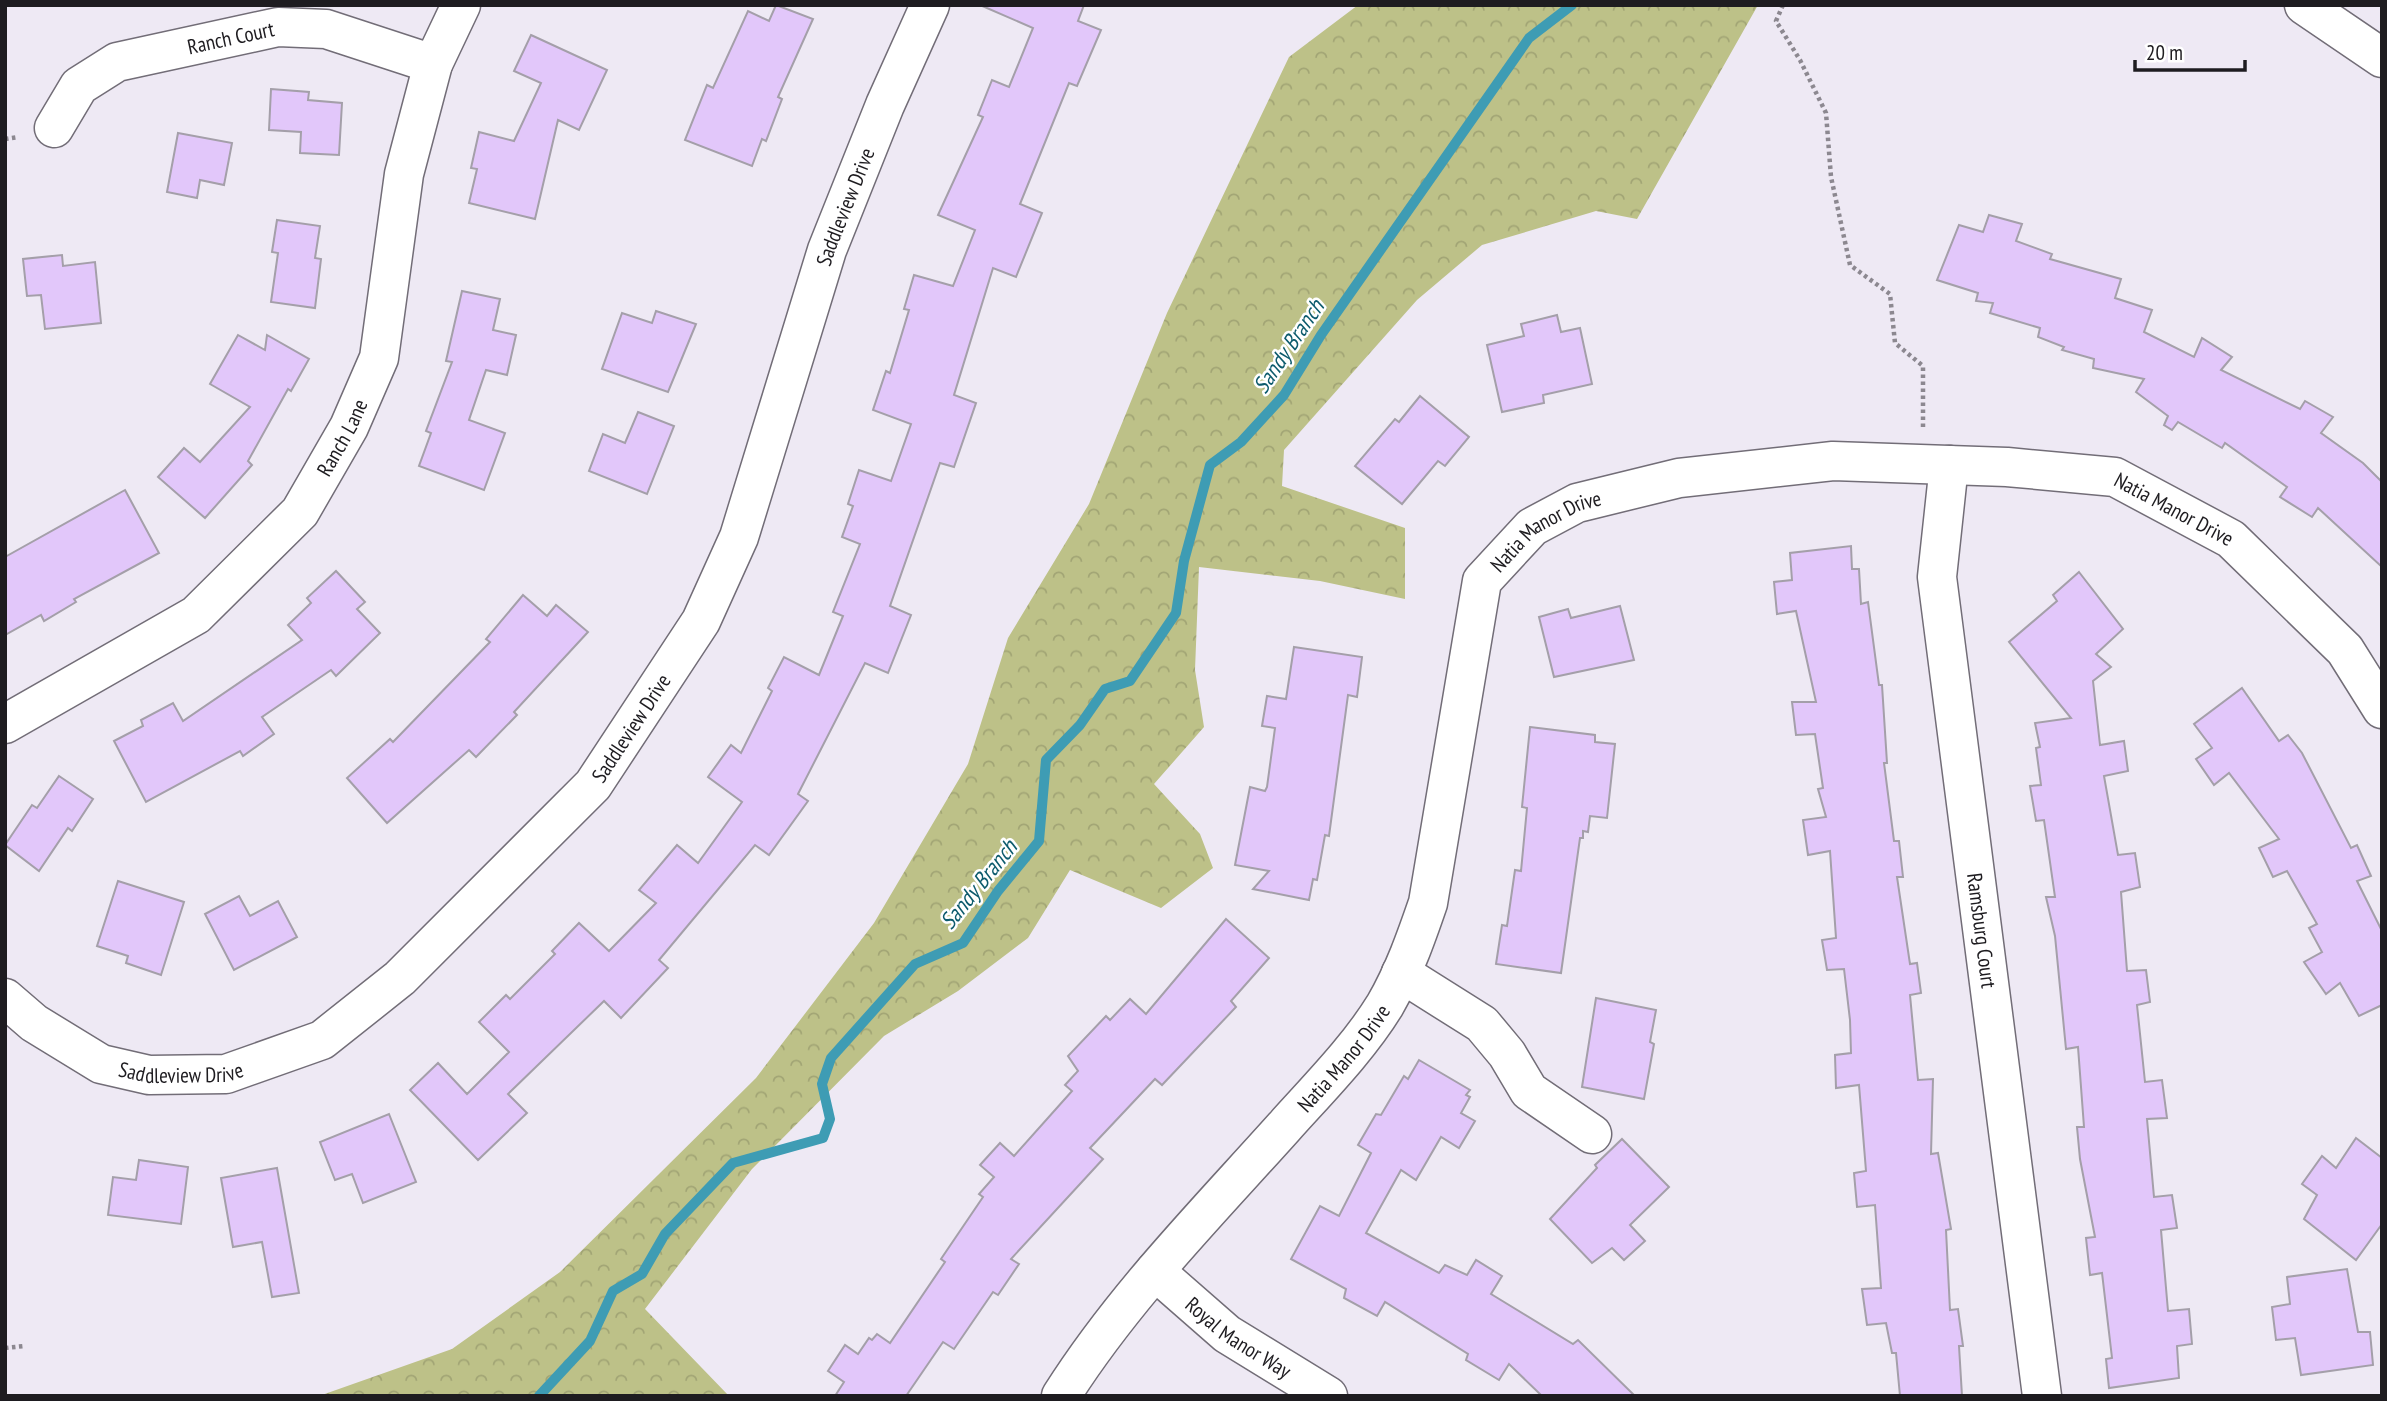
<svg xmlns="http://www.w3.org/2000/svg" width="2387" height="1401" font-family="'PT Sans Narrow',sans-serif">
<defs>
<pattern id="forest-crowns" width="20" height="18" patternUnits="userSpaceOnUse" patternTransform="scale(1.75)"><rect width="20" height="18" fill="#bdc188"/><path d="M2 6a3 3 0 1 1 6 0M12 15a3 3 0 1 1 6 0" fill="none" stroke="#a2a575"/></pattern>
</defs>
<rect width="100%" height="100%" fill="#eee9f4"/>
<!-- forest -->
<polygon fill="url(#forest-crowns)" points="1358,5 1758,5 1637,219 1596,211 1482,245 1417,300 1284,450 1282,486 1405,528 1405,599 1320,581 1199,567 1195,670 1204,727 1154,784 1200,834 1213,868 1161,908 1070,870 1028,938 958,991 884,1036 752,1169 645,1309 729,1396 319,1396 452,1349 560,1272 756,1078 874,923 968,764 1008,638 1089,504 1167,313 1289,57"/>
<g fill="none" stroke-linecap="round" stroke-linejoin="round">
<!-- stream -->
<polyline stroke="#3e9cb4" stroke-width="10" points="539,1396 590,1341 613,1291 642,1274 665,1234 733,1163 823,1138 830,1119 822,1084 831,1058 915,964 963,943 998,891 1039,841 1046,760 1080,725 1105,689 1130,681 1176,613 1184,561 1210,465 1241,442 1284,395 1321,335 1529,38 1572,5"/>
</g>
<!-- building -->
<g fill="#e2c7fa" stroke="#a49fa9" stroke-width="2">
<polygon points="776,5 813,19 778,97 782,99 766,141 762,139 752,166 685,140 707,85 713,88 748,11 769,21"/>
<polygon points="980,5 1084,5 1078,21 1101,30 1077,86 1069,83 1020,204 1042,213 1016,277 993,268 954,395 976,403 954,467 940,463 890,606 911,615 888,673 865,663 798,794 808,801 769,855 755,845 659,960 668,968 621,1018 604,1001 508,1094 527,1113 478,1160 410,1090 438,1063 467,1094 509,1052 479,1022 506,995 510,999 555,954 552,951 579,923 609,951 656,903 639,890 677,845 698,863 742,802 708,777 731,745 741,753 772,691 768,688 784,657 819,675 843,616 833,612 860,544 842,537 853,506 848,504 859,470 891,481 911,424 873,410 886,371 890,373 909,310 904,309 914,275 953,286 975,230 938,215 983,117 978,115 992,80 1009,87 1033,28"/>
<polygon points="531,35 607,70 579,130 558,120 535,219 469,203 477,169 471,168 479,132 514,141 541,83 514,71"/>
<polygon points="271,89 309,92 308,100 342,103 339,155 300,153 301,132 269,130"/>
<polygon points="178,133 232,143 224,185 200,180 197,198 167,192"/>
<polygon points="1989,215 2022,224 2016,241 2052,254 2050,259 2121,279 2115,298 2152,310 2144,332 2194,357 2202,338 2232,357 2221,370 2300,409 2305,401 2333,417 2321,433 2363,463 2382,482 2382,567 2318,508 2312,517 2280,497 2287,487 2225,443 2222,448 2178,422 2172,430 2164,425 2168,416 2136,392 2144,379 2093,368 2094,359 2062,350 2064,347 2038,337 2040,328 1990,313 1993,303 1976,301 1978,293 1937,280 1959,225 1983,232"/>
<polygon points="277,220 320,226 315,258 321,259 315,308 271,302 278,253 272,252"/>
<polygon points="62,255 63,266 95,262 101,323 45,329 41,295 27,296 23,259"/>
<polygon points="462,291 500,299 493,330 516,335 507,375 486,370 469,420 505,433 484,490 419,466 431,433 426,431 452,362 446,361"/>
<polygon points="656,311 696,324 668,392 602,369 622,313 652,323"/>
<polygon points="1557,315 1561,332 1580,328 1592,384 1543,395 1544,403 1502,412 1487,345 1524,336 1521,324"/>
<polygon points="238,335 265,350 267,335 309,359 291,391 288,389 248,461 252,465 205,518 158,477 184,448 200,462 250,407 210,384"/>
<polygon points="1420,396 1469,437 1445,466 1438,461 1402,504 1355,466 1395,419 1399,422"/>
<polygon points="638,412 674,426 647,494 589,471 603,434 625,443"/>
<polygon points="125,490 159,553 74,599 76,602 44,621 41,615 5,635 5,557"/>
<polygon points="1851,546 1852,569 1859,569 1861,604 1868,602 1879,685 1882,685 1887,763 1884,763 1894,841 1899,841 1903,877 1897,877 1910,964 1917,963 1921,993 1910,995 1918,1080 1933,1079 1931,1154 1938,1153 1951,1229 1946,1230 1950,1310 1958,1309 1963,1346 1959,1346 1962,1396 1900,1396 1896,1353 1892,1353 1886,1323 1867,1325 1862,1289 1881,1288 1875,1205 1857,1207 1854,1173 1866,1171 1859,1085 1836,1088 1835,1055 1851,1053 1850,1020 1844,969 1827,970 1822,940 1836,938 1830,851 1808,855 1803,820 1826,817 1818,789 1823,788 1815,734 1796,735 1792,702 1816,702 1796,611 1777,614 1774,582 1792,580 1790,553"/>
<polygon points="336,571 365,602 357,609 380,633 336,676 331,670 262,717 274,734 243,756 240,751 146,802 114,741 143,726 141,720 173,703 183,721 302,640 288,625 311,603 307,598"/>
<polygon points="2079,572 2123,629 2096,654 2111,667 2093,681 2100,745 2124,741 2128,771 2104,776 2118,855 2135,853 2140,887 2121,892 2127,971 2146,970 2150,1002 2137,1005 2145,1082 2162,1080 2167,1118 2147,1119 2154,1197 2172,1195 2177,1228 2161,1230 2168,1311 2189,1309 2192,1344 2177,1346 2179,1378 2109,1388 2106,1359 2112,1358 2102,1273 2090,1275 2086,1238 2095,1237 2080,1159 2077,1127 2084,1127 2078,1047 2066,1049 2055,936 2046,897 2055,897 2044,820 2036,821 2030,786 2041,785 2036,748 2040,747 2035,723 2071,718 2009,642 2057,601 2053,595"/>
<polygon points="523,595 547,616 556,605 588,632 514,712 517,715 476,757 469,750 387,823 347,778 390,739 393,742 490,642 486,639"/>
<polygon points="1620,606 1634,660 1554,677 1539,617 1568,609 1571,618"/>
<polygon points="1294,647 1362,657 1357,697 1348,695 1329,836 1325,835 1317,880 1313,879 1309,900 1253,889 1269,871 1235,865 1250,787 1265,791 1267,787 1275,728 1262,726 1267,696 1286,699"/>
<polygon points="2242,688 2279,741 2288,735 2302,753 2351,848 2357,845 2371,876 2357,881 2382,931 2382,1005 2359,1016 2340,983 2326,994 2304,962 2322,952 2309,928 2317,924 2287,871 2273,877 2259,848 2279,839 2229,773 2214,785 2196,759 2212,748 2194,724"/>
<polygon points="1530,727 1595,735 1595,742 1615,744 1607,818 1590,816 1588,832 1583,831 1583,838 1580,838 1561,973 1496,964 1502,925 1507,926 1515,870 1521,871 1527,808 1522,807"/>
<polygon points="59,776 93,799 72,831 68,828 39,871 5,845 32,805 37,808"/>
<polygon points="118,881 184,902 161,975 126,963 128,956 97,946"/>
<polygon points="239,896 250,916 278,901 297,937 234,970 205,914"/>
<polygon points="1226,919 1269,958 1231,1001 1236,1007 1162,1085 1155,1079 1090,1148 1103,1159 1011,1259 1019,1264 998,1295 993,1292 954,1349 943,1342 906,1396 835,1396 844,1382 828,1371 845,1345 858,1354 869,1338 872,1340 877,1334 890,1343 945,1262 941,1259 983,1197 979,1194 994,1177 980,1165 1000,1143 1014,1156 1072,1091 1065,1085 1078,1071 1068,1056 1106,1016 1110,1020 1130,999 1146,1014"/>
<polygon points="1596,998 1656,1010 1650,1042 1654,1044 1644,1099 1582,1087"/>
<polygon points="1419,1060 1470,1090 1466,1095 1470,1097 1461,1113 1475,1121 1459,1148 1441,1137 1416,1180 1401,1170 1366,1233 1439,1273 1445,1265 1467,1275 1476,1260 1502,1276 1491,1294 1573,1344 1578,1340 1635,1396 1542,1396 1509,1364 1499,1380 1466,1360 1468,1354 1385,1302 1377,1316 1344,1298 1346,1289 1291,1259 1320,1206 1339,1216 1371,1153 1358,1145 1376,1114 1381,1115 1404,1076 1408,1079"/>
<polygon points="389,1114 416,1182 363,1203 352,1174 335,1180 320,1142"/>
<polygon points="2356,1138 2382,1158 2382,1224 2356,1260 2304,1219 2317,1195 2302,1184 2322,1156 2336,1168"/>
<polygon points="1622,1139 1669,1187 1630,1225 1645,1241 1624,1260 1612,1248 1592,1263 1550,1219 1597,1168 1595,1165"/>
<polygon points="139,1160 188,1167 181,1224 108,1215 113,1177 136,1180"/>
<polygon points="277,1168 299,1293 272,1297 262,1242 233,1247 221,1178"/>
<polygon points="2347,1269 2358,1332 2370,1332 2373,1365 2301,1375 2295,1338 2276,1340 2272,1307 2290,1304 2287,1277"/>
</g>
<g fill="none" stroke-linecap="round" stroke-linejoin="round">
<defs>
<g id="minor">
<polyline points="2304,5 2382,58"/>
<path id="s1" d="M54,128L79,86L117,62L278,27L326,29L433,64"/>
<path id="s2" d="M1949,465L1937,577L2042,1396"/>
<path id="s3" d="M5,724L196,615L300,512L349,427L379,358L404,174L433,64L461,5"/>
<polyline points="1401,973 1482,1024 1507,1054 1529,1091 1592,1134"/>
<path id="s4" d="M5,998L34,1023L101,1064L149,1075L226,1074L322,1040L400,978L593,785L701,621L739,537L827,250L885,105L930,5"/>
<path id="s5" d="M1155,1271L1227,1334L1328,1396"/>
<path id="s6" d="M1061,1396C1123,1298 1206,1214 1284,1127C1318,1089 1358,1049 1385,1005C1404,972 1416,938 1428,903L1482,581L1532,527L1577,503L1679,478L1833,461L2007,467L2115,477L2231,539L2345,650L2382,709"/>
</g>
</defs>
<!-- minor casing -->
<use href="#minor" stroke="#726d77" stroke-width="41"/>
<!-- path -->
<g stroke="#8c8890" stroke-width="4.5" stroke-dasharray="3.5 3.5" stroke-linecap="butt">
<polyline points="1783,5 1776,21 1800,60 1826,113 1831,177 1850,265 1890,294 1895,343 1923,366 1923,428"/>
<polyline points="5,139 18,137"/>
<polyline points="5,1348 24,1346"/>
</g>
<!-- minor -->
<use href="#minor" stroke="#fff" stroke-width="38"/>
</g>
<g text-anchor="middle" dominant-baseline="central" stroke-width="5" stroke-linejoin="round" paint-order="stroke">
<!-- street labels -->
<g font-size="21" fill="#1e1c20" stroke="#fff">
<text stroke="none"><textPath href="#s1" startOffset="210">Ranch Court</textPath></text>
<text stroke="none"><textPath href="#s4" startOffset="1353">Saddleview Drive</textPath></text>
<text stroke="none"><textPath href="#s3" startOffset="452">Ranch Lane</textPath></text>
<text stroke="none"><textPath href="#s6" startOffset="1680">Natia Manor Drive</textPath></text>
<text stroke="none"><textPath href="#s6" startOffset="1029">Natia Manor Drive</textPath></text>
<text stroke="none"><textPath href="#s4" startOffset="786">Saddleview Drive</textPath></text>
<text stroke="none"><textPath href="#s2" startOffset="469">Ramsburg Court</textPath></text>
<text stroke="none"><textPath href="#s6" startOffset="441">Natia Manor Drive</textPath></text>
<text stroke="none"><textPath href="#s4" startOffset="198">Saddleview Drive</textPath></text>
<text stroke="none"><textPath href="#s5" startOffset="107">Royal Manor Way</textPath></text>
</g>
<!-- water labels -->
<g font-size="23" font-style="italic" fill="#0d5b6d" stroke="#fff">
<text transform="translate(1288 346) rotate(-56)">Sandy Branch</text>
<text transform="translate(978 884) rotate(-51)">Sandy Branch</text>
</g>
</g>
<!-- border -->
<rect width="2387" height="1401" fill="none" stroke="#1e1c20" stroke-width="14"/>
<!-- scale -->
<path d="M2135 60v10h110v-10" fill="none" stroke="#1e1c20" stroke-width="3.5"/>
<text x="2146" y="60" font-size="21" fill="#1e1c20" stroke="#ffffff" stroke-width="5" paint-order="stroke">20 m</text>
</svg>
